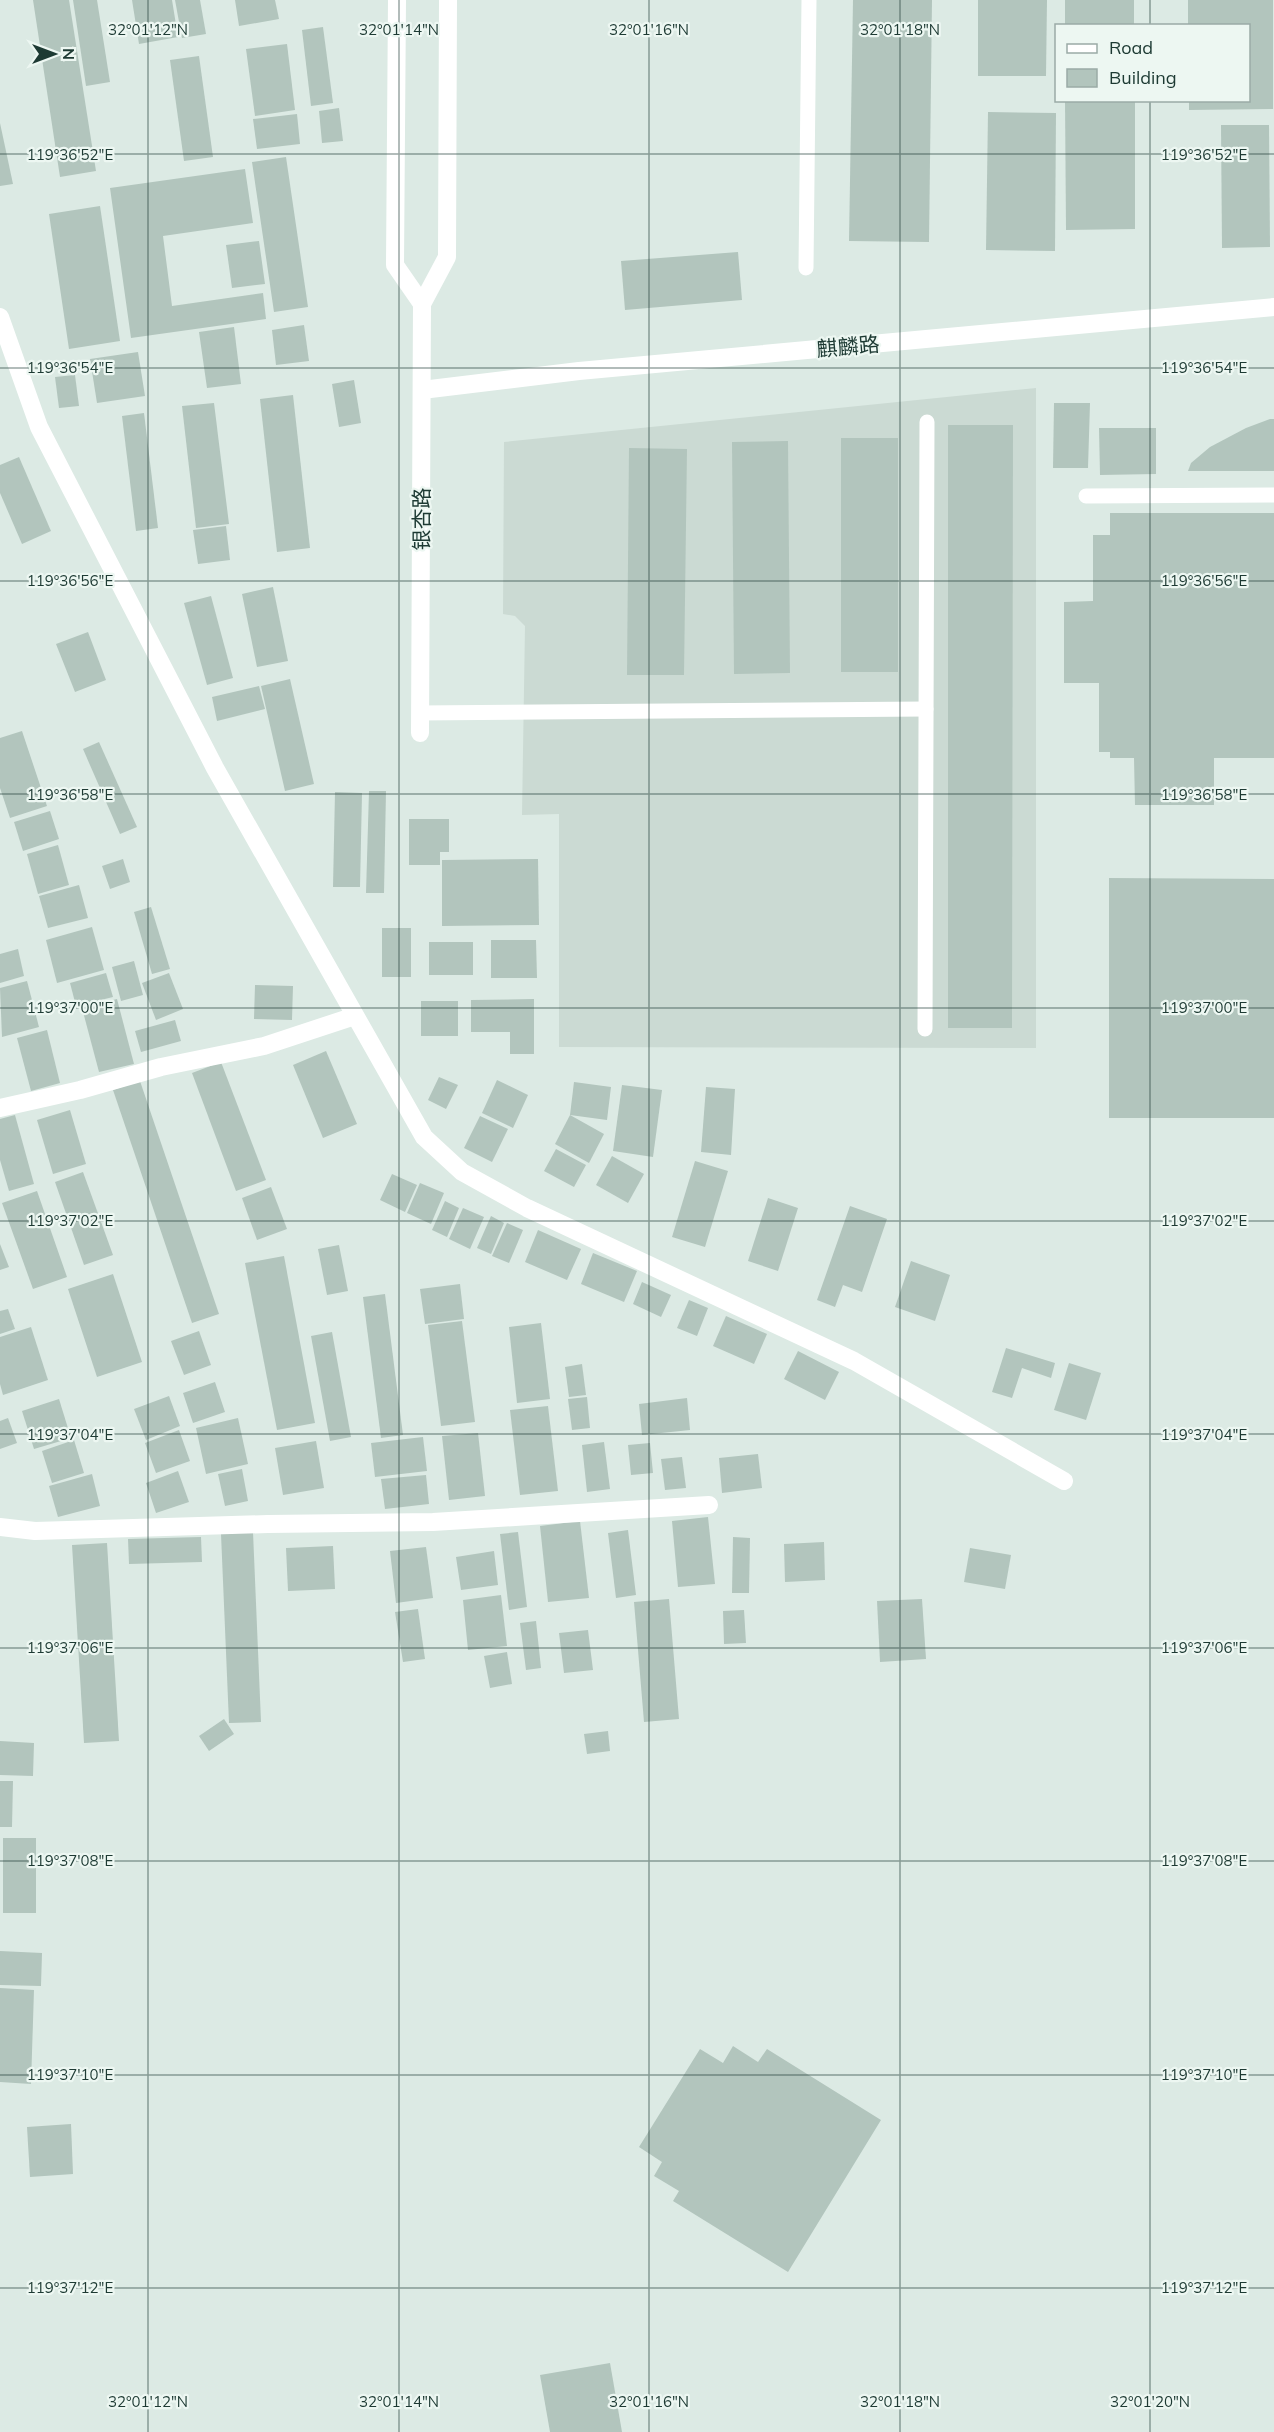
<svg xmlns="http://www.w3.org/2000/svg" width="1274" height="2432" font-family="Mulish,'Noto Sans SC',sans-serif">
<rect width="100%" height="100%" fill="#dceae4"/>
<!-- built -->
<polygon fill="#cbdad3" points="1036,388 1036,1048 559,1047 559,814 522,815 525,626 515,616 503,614 504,442"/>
<!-- building -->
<g fill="#b2c5bd">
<polygon points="33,0 69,0 96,171 60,177"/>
<polygon points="73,0 97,0 110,82 86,86"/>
<polygon points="132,0 172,0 178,37 139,44"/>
<polygon points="175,0 200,0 206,34 182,38"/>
<polygon points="235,0 275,0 279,19 239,26"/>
<polygon points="853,0 932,0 929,242 849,241"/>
<polygon points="978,0 1047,0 1046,76 978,76"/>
<rect x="1065" y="0" width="69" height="26"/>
<polygon points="1188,0 1273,0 1273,109 1189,110 1189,100 1248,100 1248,26 1188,26"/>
<polygon points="323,27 333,103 311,106 302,30"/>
<polygon points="287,44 295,110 255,116 246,49"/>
<polygon points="199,56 213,157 184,161 170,60"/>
<polygon points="1065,100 1135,100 1135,229 1066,230"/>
<polygon points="339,108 343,141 322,143 319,111"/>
<polygon points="988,112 1056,113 1055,251 986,250"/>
<polygon points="297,114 300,144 257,149 253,119"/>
<polygon points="0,123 13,184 0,186"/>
<polygon points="1221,125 1269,125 1270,247 1222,248"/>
<polygon points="286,157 308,307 274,312 252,162"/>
<polygon points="245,169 253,223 163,236 172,306 263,293 266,319 131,338 110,188"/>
<polygon points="100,206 120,341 69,349 49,214"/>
<polygon points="259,241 265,284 232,288 226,245"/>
<polygon points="738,252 742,300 625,310 621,261"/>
<polygon points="304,325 309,361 276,365 272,330"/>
<polygon points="234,327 241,384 207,388 199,332"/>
<polygon points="138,352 145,396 97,403 90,359"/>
<polygon points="75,375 79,406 59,408 55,377"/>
<polygon points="354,380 361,423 339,427 332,384"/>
<polygon points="293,395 310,548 277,552 260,399"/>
<polygon points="214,403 229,524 196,528 182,406"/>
<polygon points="1054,403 1090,403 1088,468 1053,468"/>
<polygon points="144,413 158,528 136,531 122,416"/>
<polygon points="1270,419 1274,419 1274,471 1188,471 1191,463 1210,447 1246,428"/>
<polygon points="948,425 1013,425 1012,1028 948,1028"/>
<polygon points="1099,428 1156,428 1156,474 1100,475"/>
<rect x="841" y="438" width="57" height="234"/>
<polygon points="788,441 790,673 734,674 732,442"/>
<polygon points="629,448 687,449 684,675 627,675"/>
<polygon points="19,457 51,531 22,544 0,493 0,465"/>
<polygon points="1110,513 1274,513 1274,758 1214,758 1214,805 1135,805 1134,758 1110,758 1110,752 1099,752 1099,683 1064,683 1064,602 1093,601 1093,535 1110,535"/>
<polygon points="226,526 230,560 198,564 193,530"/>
<polygon points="273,587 288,661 257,667 242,594"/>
<polygon points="211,596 233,678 207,685 184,603"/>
<polygon points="88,632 106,680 75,692 56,644"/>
<polygon points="290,679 314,784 285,791 261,686"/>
<polygon points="259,686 265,709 217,721 212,697"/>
<polygon points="22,731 47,806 10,818 0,788 0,738"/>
<polygon points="99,742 137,827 120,834 83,749"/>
<polygon points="369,791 386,791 384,893 366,893"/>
<polygon points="335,792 362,793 360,887 333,887"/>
<polygon points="50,811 59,839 23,851 14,822"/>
<polygon points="409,819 449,819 449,852 440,852 440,865 409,865"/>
<polygon points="58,845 69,885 38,894 27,854"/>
<polygon points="123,859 130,882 110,889 102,866"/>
<polygon points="538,859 539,925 442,926 442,860"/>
<polygon points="1109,878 1274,879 1274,1118 1109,1118"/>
<polygon points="79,885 88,918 48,928 39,896"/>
<polygon points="151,907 170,969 152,974 134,912"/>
<polygon points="92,927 104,970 57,983 46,940"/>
<rect x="382" y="928" width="29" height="49"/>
<polygon points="491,940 536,940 537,978 491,978"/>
<rect x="429" y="942" width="44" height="33"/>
<polygon points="18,949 24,976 0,983 0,954"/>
<polygon points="134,961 143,995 121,1001 112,967"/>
<polygon points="106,973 113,997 76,1006 70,983"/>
<polygon points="169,973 183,1009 156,1020 142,983"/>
<polygon points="27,981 39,1027 2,1037 0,988"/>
<polygon points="255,985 293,986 292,1020 254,1019"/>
<polygon points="117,999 134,1064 99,1072 82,1008"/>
<polygon points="534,999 534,1054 510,1054 510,1032 471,1032 471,1000"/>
<rect x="421" y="1001" width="37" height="35"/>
<polygon points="175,1020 181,1041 141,1052 135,1031"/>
<polygon points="47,1030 60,1083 31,1091 17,1038"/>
<polygon points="326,1051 357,1124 323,1138 293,1065"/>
<polygon points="221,1062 266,1180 236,1191 192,1073"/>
<polygon points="439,1077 458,1085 446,1109 428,1100"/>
<polygon points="497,1080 528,1095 513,1128 482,1113"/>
<polygon points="140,1081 219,1314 192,1323 113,1090"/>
<polygon points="574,1082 611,1087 607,1120 570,1115"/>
<polygon points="622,1085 662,1090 653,1157 613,1151"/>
<polygon points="706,1087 735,1089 731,1155 701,1152"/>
<polygon points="70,1110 86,1164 53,1174 37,1120"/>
<polygon points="15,1115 34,1184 9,1191 0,1160 0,1119"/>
<polygon points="570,1115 604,1134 589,1163 555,1144"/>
<polygon points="480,1116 508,1129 492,1162 464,1148"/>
<polygon points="556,1149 586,1165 574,1187 544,1171"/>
<polygon points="612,1156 644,1174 628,1203 596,1185"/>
<polygon points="695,1161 728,1171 705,1247 672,1237"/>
<polygon points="83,1172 113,1255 84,1265 55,1182"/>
<polygon points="392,1174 417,1185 405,1212 380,1200"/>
<polygon points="420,1183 444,1193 431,1224 407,1213"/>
<polygon points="271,1187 287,1229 257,1240 242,1198"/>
<polygon points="37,1191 67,1277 33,1289 2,1203"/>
<polygon points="768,1198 798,1208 778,1271 748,1261"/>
<polygon points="445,1201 459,1208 447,1237 432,1230"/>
<polygon points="850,1206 887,1219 862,1292 843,1285 835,1307 817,1300"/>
<polygon points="463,1208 484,1217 470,1249 449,1239"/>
<polygon points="491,1216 504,1223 491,1254 477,1248"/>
<polygon points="507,1223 523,1230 509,1263 492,1256"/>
<polygon points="538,1230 581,1249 567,1280 525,1262"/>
<polygon points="0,1244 9,1267 0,1270"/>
<polygon points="339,1245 348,1291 327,1295 318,1249"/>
<polygon points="593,1253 637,1271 624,1302 581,1284"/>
<polygon points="284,1256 315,1423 277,1430 245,1263"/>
<polygon points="911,1261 950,1275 935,1321 895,1307"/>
<polygon points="113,1274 142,1362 97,1377 68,1289"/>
<polygon points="642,1282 671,1295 661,1317 633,1304"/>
<polygon points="460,1284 464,1319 425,1324 420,1289"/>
<polygon points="385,1294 403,1435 381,1438 363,1297"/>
<polygon points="689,1300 708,1308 697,1336 677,1328"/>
<polygon points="8,1309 15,1329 0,1334 0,1311"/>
<polygon points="726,1316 767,1334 754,1364 713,1346"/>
<polygon points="462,1321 475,1422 441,1426 428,1325"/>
<polygon points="541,1323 550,1399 517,1403 509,1327"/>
<polygon points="31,1327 48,1380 3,1395 0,1384 0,1337"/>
<polygon points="199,1331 211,1365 184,1375 171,1341"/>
<polygon points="332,1332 351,1437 330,1441 311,1336"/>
<polygon points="1006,1348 1055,1363 1051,1378 1022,1368 1012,1398 992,1392"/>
<polygon points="798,1351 839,1372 825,1400 784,1379"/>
<polygon points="1069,1363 1101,1373 1086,1420 1054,1410"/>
<polygon points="582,1364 586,1395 569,1397 565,1367"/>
<polygon points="215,1382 225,1412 193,1423 183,1393"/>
<polygon points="169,1396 180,1426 146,1440 134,1409"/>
<polygon points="587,1397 590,1428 572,1430 568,1399"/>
<polygon points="687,1398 690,1430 642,1435 639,1404"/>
<polygon points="59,1399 71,1438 34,1449 22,1411"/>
<polygon points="548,1406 558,1491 520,1495 510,1410"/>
<polygon points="8,1418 17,1443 0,1449 0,1421"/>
<polygon points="238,1418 248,1464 206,1474 196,1428"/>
<polygon points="179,1430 190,1461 156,1473 145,1443"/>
<polygon points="478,1433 485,1496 449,1500 442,1436"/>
<polygon points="423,1437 427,1471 375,1477 371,1443"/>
<polygon points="74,1440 84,1473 52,1483 42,1451"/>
<polygon points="316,1441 324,1488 283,1495 275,1448"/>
<polygon points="604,1442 610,1489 587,1492 582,1445"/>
<polygon points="650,1443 653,1473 631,1475 628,1445"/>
<polygon points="758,1454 762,1488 722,1493 719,1458"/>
<polygon points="682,1457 686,1488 665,1490 661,1459"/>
<polygon points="242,1469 248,1501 225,1506 218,1474"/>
<polygon points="178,1471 189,1502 156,1513 146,1483"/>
<polygon points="92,1474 100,1506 58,1517 49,1486"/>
<polygon points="426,1475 429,1504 385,1509 381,1479"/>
<polygon points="708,1517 715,1584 678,1587 672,1521"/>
<polygon points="580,1521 589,1598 548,1602 540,1526"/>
<polygon points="628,1530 636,1595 616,1598 608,1533"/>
<polygon points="253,1532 261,1722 229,1723 221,1534"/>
<polygon points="518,1532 527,1607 509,1610 500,1534"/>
<polygon points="201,1537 202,1562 129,1564 128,1539"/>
<polygon points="733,1537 750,1538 749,1593 732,1593"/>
<polygon points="824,1542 825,1580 785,1582 784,1544"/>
<polygon points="107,1543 119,1741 84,1743 72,1545"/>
<polygon points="333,1546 335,1589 288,1591 286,1548"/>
<polygon points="426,1547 433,1598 396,1603 390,1551"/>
<polygon points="970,1548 1011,1555 1005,1589 964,1582"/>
<polygon points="494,1551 498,1585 461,1590 456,1557"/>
<polygon points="501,1595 507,1646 468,1650 463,1600"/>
<polygon points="669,1599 679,1719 644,1722 634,1602"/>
<polygon points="922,1599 926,1659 880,1662 877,1601"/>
<polygon points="418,1609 425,1659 403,1662 395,1612"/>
<polygon points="744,1610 746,1643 724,1644 723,1611"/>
<polygon points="536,1621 541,1668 526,1670 520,1623"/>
<polygon points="588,1630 593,1670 564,1673 559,1633"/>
<polygon points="507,1652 512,1684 490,1688 484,1656"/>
<polygon points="224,1719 234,1734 209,1751 199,1736"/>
<polygon points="608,1731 610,1751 587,1754 584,1734"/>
<polygon points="0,1741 34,1743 33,1776 0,1775"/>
<polygon points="0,1781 13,1781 12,1827 0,1827"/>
<rect x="3" y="1838" width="33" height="75"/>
<polygon points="0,1951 42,1953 41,1986 0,1985"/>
<polygon points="0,1988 34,1990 31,2084 0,2082"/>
<polygon points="733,2046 758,2062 767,2049 881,2120 788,2272 673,2201 679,2191 654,2176 662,2162 639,2147 700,2049 723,2063"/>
<polygon points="71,2124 73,2174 30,2177 27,2127"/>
<polygon points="610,2363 622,2432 550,2432 540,2375"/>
</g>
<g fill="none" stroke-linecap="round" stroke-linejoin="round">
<!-- service -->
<g stroke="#fff" stroke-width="15">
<polyline points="806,268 809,0"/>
<polyline points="1086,496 1274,495"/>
<polyline points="420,713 926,709"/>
<polyline points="925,1029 927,422"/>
</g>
<!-- minor -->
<g stroke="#fff" stroke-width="18">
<polyline points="0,317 39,427 215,768 424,1137 462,1172 527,1208 854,1361 1064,1481"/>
<polyline points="0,1108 80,1090 161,1067 264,1046 355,1016"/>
<polyline points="0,1527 35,1531 268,1524 433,1522 709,1505"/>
</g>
<!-- tertiary -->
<g stroke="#fff" stroke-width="18">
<polyline points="397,0 395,265 422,304"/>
<polyline points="422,390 579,371 1274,307"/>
<polyline points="420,733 422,304 447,257 448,0"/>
</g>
</g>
<!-- ticks -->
<path fill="none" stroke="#1d3a33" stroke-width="1.5" stroke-opacity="0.45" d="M148,0V2432M399,0V2432M649,0V2432M900,0V2432M1150,0V26M1150,100V2432M0,154H1274M0,368H1274M0,581H1274M0,794H1274M0,1008H1274M0,1221H1274M0,1434H1274M0,1648H1274M0,1861H1274M0,2075H1274M0,2288H1274"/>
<g text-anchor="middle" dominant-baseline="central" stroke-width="4.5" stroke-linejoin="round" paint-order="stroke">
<!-- street labels -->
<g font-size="21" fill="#1d3a33" stroke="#edf7f2">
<text transform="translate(848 346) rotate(-5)">麒麟路</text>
<text transform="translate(421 519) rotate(-90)">银杏路</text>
</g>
</g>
<g font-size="15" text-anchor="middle" fill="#1d3a33" stroke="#edf7f2" stroke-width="4.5" stroke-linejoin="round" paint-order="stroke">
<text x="148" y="35">32°01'12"N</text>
<text x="399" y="35">32°01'14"N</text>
<text x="649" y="35">32°01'16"N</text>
<text x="900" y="35">32°01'18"N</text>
<text x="1204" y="160">119°36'52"E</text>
<text x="70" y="160">119°36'52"E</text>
<text x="1204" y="373">119°36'54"E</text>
<text x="70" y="373">119°36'54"E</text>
<text x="1204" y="586">119°36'56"E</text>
<text x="70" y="586">119°36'56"E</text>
<text x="70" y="800">119°36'58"E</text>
<text x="1204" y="800">119°36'58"E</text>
<text x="1204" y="1013">119°37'00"E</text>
<text x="70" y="1013">119°37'00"E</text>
<text x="70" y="1226">119°37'02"E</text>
<text x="1204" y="1226">119°37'02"E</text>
<text x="1204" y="1440">119°37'04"E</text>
<text x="70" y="1440">119°37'04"E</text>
<text x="1204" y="1653">119°37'06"E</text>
<text x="70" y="1653">119°37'06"E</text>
<text x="1204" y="1866">119°37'08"E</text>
<text x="70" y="1866">119°37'08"E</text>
<text x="70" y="2080">119°37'10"E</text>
<text x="1204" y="2080">119°37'10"E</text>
<text x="1204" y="2293">119°37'12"E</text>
<text x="70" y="2293">119°37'12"E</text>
<text x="148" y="2407">32°01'12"N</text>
<text x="399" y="2407">32°01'14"N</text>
<text x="649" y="2407">32°01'16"N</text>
<text x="900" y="2407">32°01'18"N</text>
<text x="1150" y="2407">32°01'20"N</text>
</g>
<!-- legend -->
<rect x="1055" y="24" width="195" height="78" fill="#edf7f2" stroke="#9aaba6" stroke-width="1.5"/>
<rect x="1067" y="44" width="30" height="9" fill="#ffffff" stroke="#9aaba6" stroke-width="1.5"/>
<text x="1109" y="54" font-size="18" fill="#1d3a33">Road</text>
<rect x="1067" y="69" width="30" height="18" fill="#b2c5bd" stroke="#9aaba6" stroke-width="1.5"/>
<text x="1109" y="84" font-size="18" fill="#1d3a33">Building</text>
<!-- north arrow -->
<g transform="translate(54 54) rotate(90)" stroke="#edf7f2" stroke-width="4.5" paint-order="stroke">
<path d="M0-4.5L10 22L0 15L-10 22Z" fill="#1d3a33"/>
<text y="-9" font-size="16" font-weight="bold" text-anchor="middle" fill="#1d3a33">N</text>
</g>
</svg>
